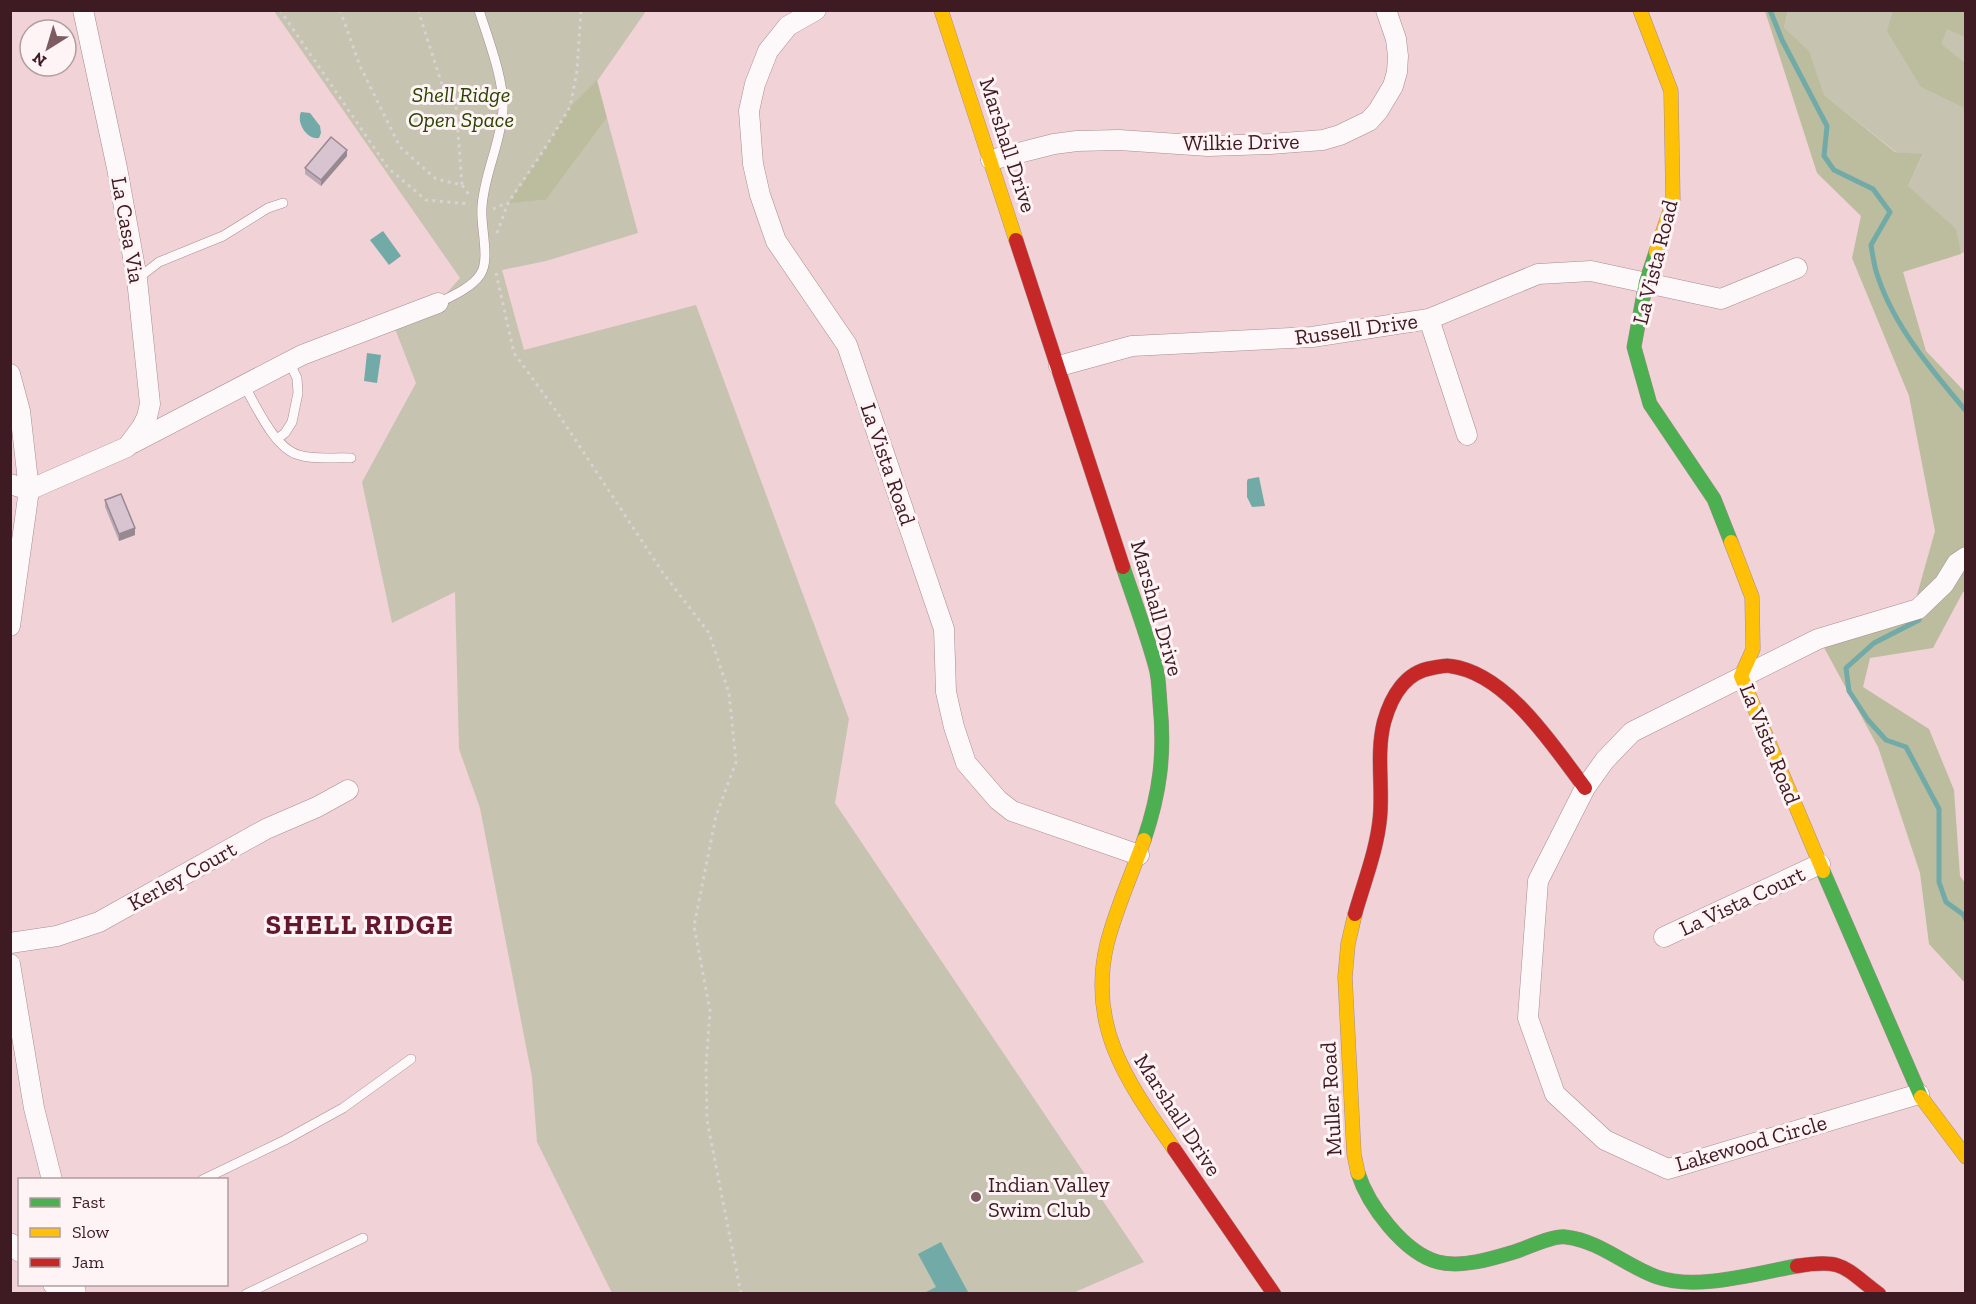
<svg xmlns="http://www.w3.org/2000/svg" width="1976" height="1304" font-family="'Zilla Slab',serif">
<rect width="100%" height="100%" fill="#f1d2d6"/>
<!-- green -->
<g fill="#c6c3b0">
<polygon points="274,11 646,11 513,202 546,200 607,118 638,233 546,261 502,270 524,350 696,305 849,719 835,803 1144,1262 1073,1293 612,1293 537,1142 532,1077 480,808 459,749 455,592 392,623 362,482 416,383 392,321 438,303 460,278"/>
<polygon points="1788,11 1965,11 1965,252 1945,259 1908,186 1923,155 1896,152 1782,62 1784,28"/>
</g>
<!-- forest -->
<g fill="#bbbd9e">
<polygon points="1765,11 1788,11 1784,28 1809,51 1824,95 1895,152 1923,154 1908,186 1956,229 1961,254 1903,272 1926,351 1965,392 1965,591 1963,592 1933,648 1870,658 1863,687 1929,729 1954,790 1960,876 1965,883 1965,983 1929,944 1920,873 1878,747 1821,642 1915,602 1935,531 1909,396 1852,258 1861,216 1817,173"/>
<polygon points="1893,11 1965,11 1965,37 1947,29 1941,44 1965,63 1965,108 1921,87 1887,31"/>
<polygon points="597,80 607,118 546,200 509,203 547,145 570,107"/>
</g>
<!-- water -->
<g fill="#72aaa7">
<path d="M301,112L310,113L320,126L321,133L319,138C307,140 296,123 301,112Z"/>
<polygon points="383,231 401,256 389,265 370,240"/>
<polygon points="367,353 381,355 377,383 364,381"/>
<polygon points="1259,477 1265,506 1252,507 1247,497 1247,481 1248,479"/>
<polygon points="941,1242 968,1292 965,1293 924,1293 936,1287 918,1254"/>
</g>
<g fill="none" stroke-linecap="round" stroke-linejoin="round">
<!-- stream -->
<g stroke="#72aaa7" stroke-width="5">
<path d="M1770,10L1782,40L1827,126L1824,156L1834,170L1873,189L1890,212L1871,245C1873,256 1874,267 1878,277C1894,326 1933,372 1966,411"/>
<polyline points="1919,620 1874,643 1846,668 1849,691 1868,720 1886,740 1906,747 1939,809 1939,882 1946,902 1964,915 1966,920"/>
</g>
<defs>
<g id="lane">
<polyline points="137,279 159,262 223,236 268,208 283,203"/>
<path d="M438,303C452,296 471,288 480,275C491,260 480,226 482,207C484,174 501,143 503,109C504,79 488,39 479,10"/>
<path d="M244,385C256,406 275,449 299,455C314,460 335,457 351,458"/>
<polyline points="277,439 285,433 292,422 298,393 297,378 289,362"/>
<polyline points="202,1180 285,1140 343,1108 411,1059"/>
<polyline points="246,1294 363,1238"/>
</g>
<g id="street">
<polyline points="816,10 788,26 768,51 755,84 749,111 753,164 760,195 776,241 847,345 944,629 946,692 954,727 966,763 998,800 1012,811 1139,855"/>
<polyline points="991,160 1054,144 1077,141 1119,140 1208,146 1270,144 1323,140 1340,135 1369,121 1378,111 1393,86 1397,72 1398,56 1396,39 1386,10"/>
<polyline points="1429,319 1467,435"/>
<polyline points="1059,366 1132,346 1312,337 1429,319 1538,274 1591,271 1721,299 1797,268"/>
<polyline points="10,374 20,411 29,490 10,626"/>
<polyline points="133,443 302,355 438,303"/>
<polyline points="10,484 29,490"/>
<polyline points="29,490 127,447 142,427 147,417 150,404 137,279 117,168 83,10"/>
<polyline points="1664,937 1820,864"/>
<polyline points="10,943 57,936 99,922 266,829 317,807 348,790"/>
<polyline points="10,964 34,1108 52,1180"/>
<polyline points="1919,1094 1668,1169 1605,1140 1555,1094 1528,1018 1538,881 1585,788 1605,760 1632,732 1818,639 1918,609 1944,584 1957,563 1966,557"/>
<polyline points="10,1243 20,1252"/>
<polyline points="53,1284 62,1294"/>
<polyline points="74,1284 76,1294"/>
</g>
<g id="fast">
<polyline points="1656,252 1646,282 1634,347 1650,404 1714,499 1731,542"/>
<path d="M1123,567C1134,600 1147,634 1156,668C1159,679 1159,692 1160,704C1165,754 1160,793 1144,840"/>
<polyline points="1823,871 1921,1097"/>
<path d="M1358,1173C1368,1205 1404,1253 1438,1262C1462,1268 1491,1259 1514,1252C1527,1248 1553,1235 1566,1237C1600,1241 1626,1266 1657,1277C1697,1291 1756,1273 1797,1266"/>
</g>
<g id="slow">
<polyline points="941,10 1016,240"/>
<polyline points="1640,10 1671,91 1673,202 1656,252"/>
<polyline points="1731,542 1752,597 1753,649 1741,676 1823,871"/>
<path d="M1144,840C1132,874 1116,908 1107,944C1087,1028 1129,1084 1174,1149"/>
<polyline points="1355,914 1348,944 1345,977 1354,1154 1358,1173"/>
<polyline points="1921,1097 1966,1157"/>
</g>
<g id="jam">
<polyline points="1016,240 1123,567"/>
<path d="M1355,914C1364,882 1377,850 1380,817C1383,786 1376,754 1384,722C1391,697 1405,672 1432,668C1438,667 1445,665 1450,666C1507,673 1553,746 1585,788"/>
<polyline points="1174,1149 1274,1294"/>
<path d="M1797,1266C1844,1258 1844,1268 1879,1294"/>
</g>
</defs>
<!-- lane casing -->
<use href="#lane" stroke="#a88c91" stroke-width="10"/>
<!-- street casing -->
<use href="#street" stroke="#a88c91" stroke-width="21"/>
<!-- fast casing -->
<use href="#fast" stroke="#a88c91" stroke-width="15"/>
<!-- slow casing -->
<use href="#slow" stroke="#a88c91" stroke-width="15"/>
<!-- jam casing -->
<use href="#jam" stroke="#a88c91" stroke-width="15"/>
<!-- path -->
<g stroke="#dbd0d2" stroke-width="3" stroke-dasharray="3 4.5" stroke-linecap="butt">
<polyline points="280,10 388,168 426,200 470,204"/>
<polyline points="340,10 360,66 400,147 436,179 462,185 470,196"/>
<polyline points="418,10 443,88 456,106 462,185"/>
<polyline points="493,209 506,203"/>
<polyline points="497,233 508,203 547,145 570,107 577,71 581,10"/>
<polyline points="496,273 514,353 559,415 663,573 709,633 729,693 736,762 716,816 694,926 710,1011 706,1066 707,1120 741,1294"/>
</g>
<!-- lane -->
<use href="#lane" stroke="#fdf8f9" stroke-width="9"/>
<!-- street -->
<use href="#street" stroke="#fdf8f9" stroke-width="20"/>
<!-- fast -->
<use href="#fast" stroke="#4caf50" stroke-width="14"/>
<!-- slow -->
<use href="#slow" stroke="#ffc107" stroke-width="14"/>
<!-- jam -->
<use href="#jam" stroke="#c62828" stroke-width="14"/>
</g>
<!-- wall -->
<g fill="#baa9b3">
<polygon points="347,156 321,186 305,174 305,168"/>
<polygon points="105,500 135,535 119,541 105,507"/>
</g>
<!-- shaded-wall -->
<g fill="#978992">
<polygon points="347,150 347,156 321,186 321,180"/>
<polygon points="135,528 135,535 119,541 119,534"/>
</g>
<!-- building -->
<g fill="#d8c4d0" stroke="#978992" stroke-width="1.5">
<polygon points="331,137 347,150 321,180 305,168"/>
<polygon points="121,494 135,528 119,534 105,500"/>
</g>
<!-- markers -->
<circle fill="#7d5b61" stroke="#fef4f5" stroke-width="2" cx="976" cy="1197" r="6"/>
<g text-anchor="middle" dominant-baseline="central" stroke-width="6" stroke-linejoin="round" paint-order="stroke">
<!-- park labels -->
<g font-size="22" font-style="italic" fill="#2b4400" stroke="#fef4f5">
<text x="461" y="94">Shell Ridge<tspan x="461" dy="25">Open Space</tspan></text>
</g>
<!-- street labels -->
<g font-size="22" fill="#3e1b22" stroke="#fef4f5">
<text transform="translate(1241 142) rotate(-1)">Wilkie Drive</text>
<text transform="translate(1008 145) rotate(72)">Marshall Drive</text>
<text transform="translate(128 230) rotate(80)">La Casa Via</text>
<text transform="translate(1655 262) rotate(-76)">La Vista Road</text>
<text transform="translate(1356 329) rotate(-8)">Russell Drive</text>
<text transform="translate(888 464) rotate(71)">La Vista Road</text>
<text transform="translate(1157 608) rotate(74)">Marshall Drive</text>
<text transform="translate(1770 744) rotate(68)">La Vista Road</text>
<text transform="translate(182 876) rotate(-29)">Kerley Court</text>
<text transform="translate(1742 901) rotate(-25)">La Vista Court</text>
<text transform="translate(1331 1099) rotate(-93)">Muller Road</text>
<text transform="translate(1178 1115) rotate(57)">Marshall Drive</text>
<text transform="translate(1751 1143) rotate(-16)">Lakewood Circle</text>
</g>
<!-- poi labels -->
<g font-size="22" fill="#3e1b22" stroke="#fef4f5" text-anchor="start">
<text x="988" y="1184">Indian Valley<tspan x="988" dy="25">Swim Club</tspan></text>
</g>
<!-- district labels -->
<g font-size="28" font-weight="bold" letter-spacing="1.5" fill="#65182d" stroke="#fef4f5">
<text x="360" y="924">SHELL RIDGE</text>
</g>
</g>
<!-- border -->
<rect width="1976" height="1304" fill="none" stroke="#3e1b22" stroke-width="24"/>
<!-- legend -->
<rect x="18" y="1178" width="210" height="108" fill="#fef4f5" stroke="#b19da1" stroke-width="1.5"/>
<rect x="30" y="1198" width="30" height="9" fill="#4caf50" stroke="#b19da1" stroke-width="1.5"/>
<text x="72" y="1208" font-size="18" fill="#3e1b22">Fast</text>
<rect x="30" y="1228" width="30" height="9" fill="#ffc107" stroke="#b19da1" stroke-width="1.5"/>
<text x="72" y="1238" font-size="18" fill="#3e1b22">Slow</text>
<rect x="30" y="1258" width="30" height="9" fill="#c62828" stroke="#b19da1" stroke-width="1.5"/>
<text x="72" y="1268" font-size="18" fill="#3e1b22">Jam</text>
<!-- north arrow -->
<g transform="translate(48 48) rotate(217)"><circle r="28" fill="#fef4f5" stroke="#b19da1" stroke-width="1.5"/>
<path d="M0-4.5L10 22L0 15L-10 22Z" fill="#7d5b61"/>
<text y="-9" font-size="16" font-weight="bold" text-anchor="middle" fill="#3e1b22">N</text>
</g>
</svg>
